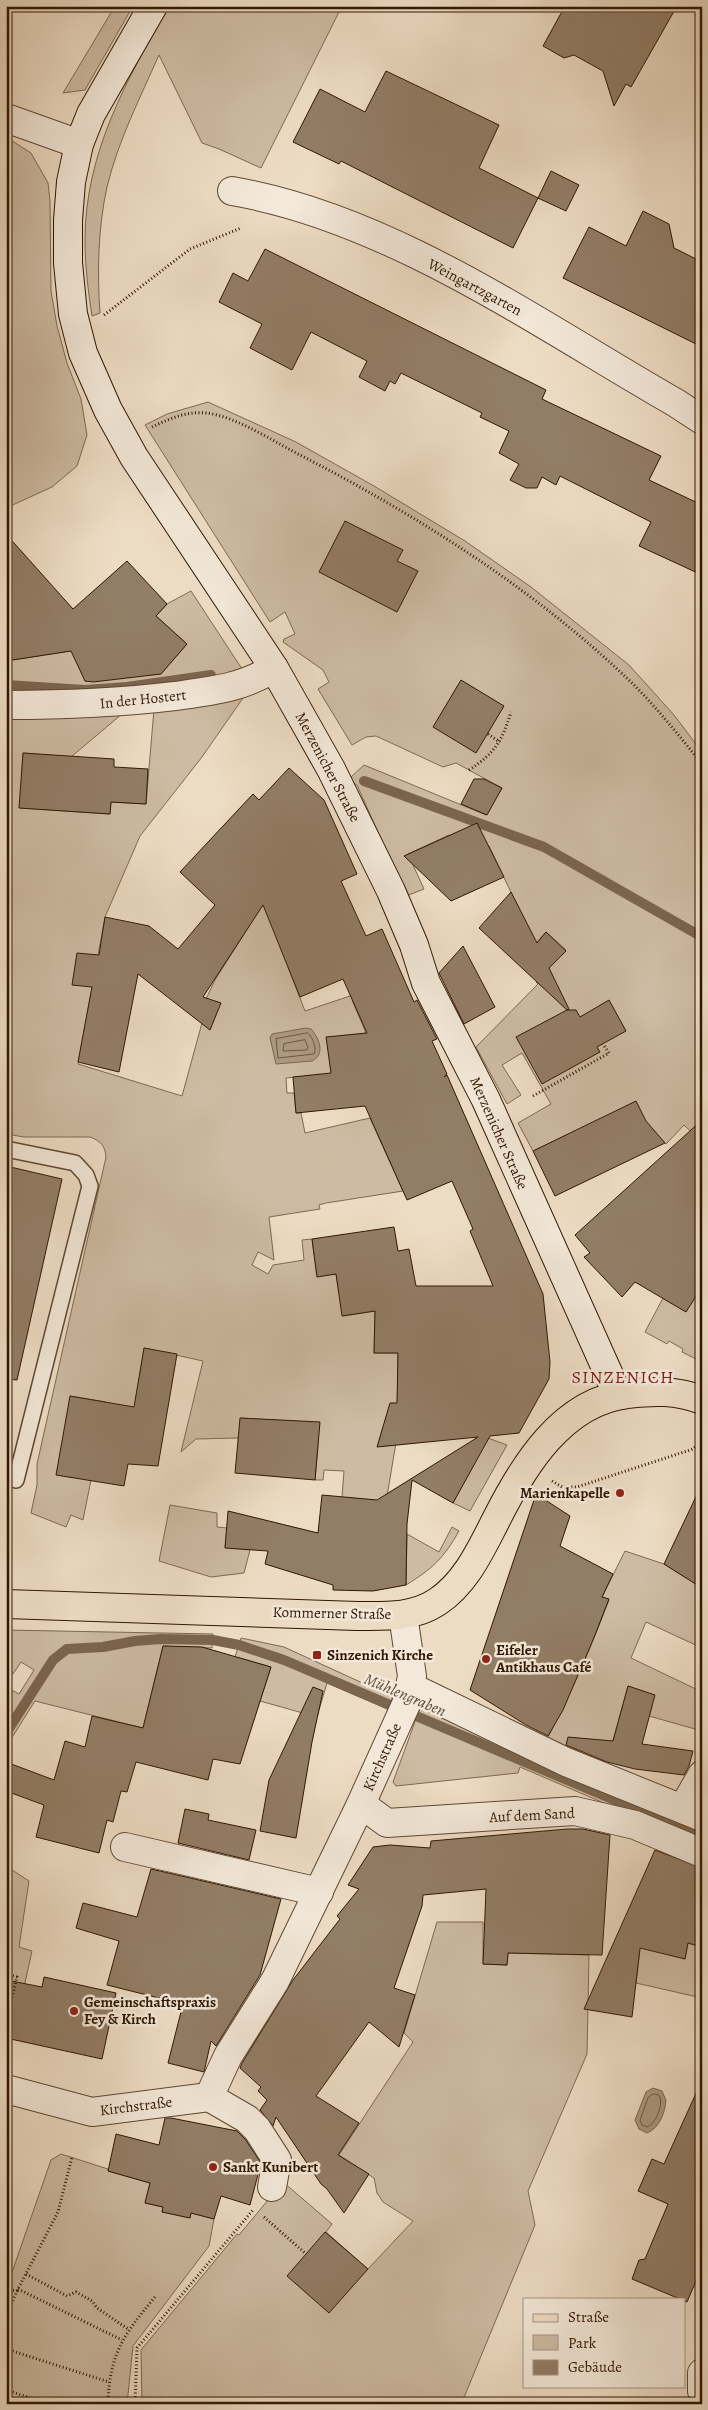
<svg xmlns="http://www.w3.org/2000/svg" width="708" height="2410" font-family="Alegreya,serif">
<rect width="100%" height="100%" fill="#eddcc4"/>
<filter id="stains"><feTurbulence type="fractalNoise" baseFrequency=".004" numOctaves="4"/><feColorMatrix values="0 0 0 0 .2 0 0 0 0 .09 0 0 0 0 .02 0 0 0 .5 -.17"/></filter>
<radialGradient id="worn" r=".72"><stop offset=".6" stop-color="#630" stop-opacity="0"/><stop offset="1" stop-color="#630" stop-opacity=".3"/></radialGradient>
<!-- green -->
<g fill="#cdbba3" stroke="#7e6952">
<polygon points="115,6 133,6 85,90 63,93"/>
<path d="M169,6H342L261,168L219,149L202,143L159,55C140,98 118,141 107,187C98,228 97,272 100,313L92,316C88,290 85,265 85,240C85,153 127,79 169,6Z"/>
<polygon points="6,137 31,153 48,183 50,201 51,291 57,326 67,363 81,399 87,435 77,466 52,487 6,508"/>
<polygon points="208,402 296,442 374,486 465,541 531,587 629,665 674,715 702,752 702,1142 684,1125 666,1144 649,1126 584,1127 533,1151 518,1123 551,1104 522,1053 502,1065 521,1095 507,1104 476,1047 538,984 536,982 566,950 546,932 528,951 517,905 489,846 461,859 449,835 408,854 424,889 406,896 357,785 353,783 350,778 364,765 486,815 502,788 456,763 443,767 376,736 366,737 352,745 318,689 329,682 323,670 283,642 284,639 295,634 285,612 270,622 145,425 167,414"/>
<polygon points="191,591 244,672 230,681 6,697 6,661 76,650 85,681 161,674 187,644 156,616 167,604"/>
<path d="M233,698H243L202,757L140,836L105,917L78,1064L182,1096L208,1001L206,999L215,980L279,879L270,920L305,1011L362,992L364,996L352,1000L366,1033L327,1038L332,1074L286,1078L287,1093H294L296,1113H301L305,1133L370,1118L403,1191L326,1203L319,1205L320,1209L269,1217L274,1260L258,1252L252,1265L268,1274L273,1265L304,1260L302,1240L312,1239L317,1276L336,1274L343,1316L375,1311L374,1353H398L397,1424L399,1425L383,1520L342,1497L344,1471L324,1470L323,1480H315L318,1445L306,1422L241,1418L239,1438L196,1439L181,1452L203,1361L144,1348L132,1423L101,1430L106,1402L70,1396L91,1480L83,1520L71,1515L66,1527L31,1513L37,1485V1464L106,1157C105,1146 101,1141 90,1137H24L6,1134V712L122,714L71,757L23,753L20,808L110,814L111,802L146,804L154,709Z"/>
<polygon points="702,1287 702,1362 682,1352 683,1349 669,1341 667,1344 645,1332 663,1298"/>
<polygon points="488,1438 507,1445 470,1511 453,1503"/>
<polygon points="170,1505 217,1513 217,1527 227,1528 225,1547 250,1550 244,1573 211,1577 159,1561"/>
<path d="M452,1527L459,1531C444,1558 432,1569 406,1585L407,1534L439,1552Z"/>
<path d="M625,1551L664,1564L702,1588V1648L646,1622L631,1658L702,1692V1731L649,1716L654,1695L628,1686L607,1762L582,1755L547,1739C571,1694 591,1647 609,1600L602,1597Z"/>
<polygon points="6,1630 213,1634 212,1648 163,1646 143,1728 35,1701 6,1747 6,1687 19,1694 34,1670 21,1662 13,1674 6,1669"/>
<polygon points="241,1638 284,1647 393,1697 387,1709 327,1683 317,1717 260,1701 271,1667 235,1657"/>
<polygon points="420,1708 675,1818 669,1831 520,1767 518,1773 396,1786 393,1782"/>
<polygon points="682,1821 702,1830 702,1845 677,1834"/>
<polygon points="6,1866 29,1881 19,1947 32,1951 6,2069"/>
<polygon points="437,1922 483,1922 483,1964 507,1965 508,1953 589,1955 587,2054 528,2191 535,2225 465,2395 460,2404 142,2404 141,2350 237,2234 239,2235 283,2182 332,2224 326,2232 368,2269 413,2221 383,2202 377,2193 374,2178 339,2155 413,2042 404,2033"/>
<polygon points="642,1933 685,1959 688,1943 702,1947 702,1998 636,1983"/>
<polygon points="61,2154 108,2169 108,2171 150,2183 145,2203 163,2207 162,2212 190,2218 191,2213 214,2219 209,2246 133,2346 127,2404 6,2404 6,2280 9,2281 51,2160"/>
</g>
<!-- water -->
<g fill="#ad9982" stroke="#7b654e">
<path d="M306,1028L311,1029C319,1038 326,1054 312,1061L276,1064L270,1038L272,1034Z"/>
<path d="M653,2088L662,2091L666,2100C665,2112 660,2128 647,2133L639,2129L635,2120L646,2092Z"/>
</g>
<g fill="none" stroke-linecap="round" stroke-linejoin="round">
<!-- shore -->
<g stroke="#6e5842" stroke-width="1">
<path d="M308,1033C313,1038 317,1048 314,1054L278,1058L276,1039Z"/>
<polygon points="305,1040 308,1047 307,1050 283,1051 284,1044"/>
<path d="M653,2094L659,2095C664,2104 656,2124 647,2127L642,2125L640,2120L648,2098Z"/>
</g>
<!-- stream -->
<g stroke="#7b654e" stroke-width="10">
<polyline points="6,685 85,690 127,687 211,675"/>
<polyline points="364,781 544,847 702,937"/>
<polyline points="6,1733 53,1660 67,1649 103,1647 135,1641 160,1639 213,1640 239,1645 284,1660 702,1837"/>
</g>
</g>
<!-- building -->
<g fill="#927d66" stroke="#301701">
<polygon points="565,6 677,6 631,87 626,84 614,106 603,71 574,55 564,58 543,46"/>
<polygon points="386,71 499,125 479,168 538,198 513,248 341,161 339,164 293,142 320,89 365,112"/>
<polygon points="551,171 579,185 566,211 538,198"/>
<polygon points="643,211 669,224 674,248 702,262 702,347 563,278 589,227 626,246"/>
<polygon points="265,249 546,390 542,399 661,456 649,480 702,505 702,575 639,546 651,522 560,476 556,485 542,477 537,488 526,488 510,480 519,464 499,453 509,431 480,417 482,413 401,373 395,384 390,381 385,391 359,377 367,361 311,332 292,370 250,348 262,324 219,302 233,273 248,281"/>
<polygon points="345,521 403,550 397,561 418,571 397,612 319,572"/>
<polygon points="6,534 73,609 127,561 167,604 156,616 187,644 161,674 93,682 85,681 71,651 6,661"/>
<polygon points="461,680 504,706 476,753 433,727"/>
<polygon points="23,753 114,759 114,767 148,769 146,804 111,802 110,814 19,808"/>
<polygon points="289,768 324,800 357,874 341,881 366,936 382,929 414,1002 417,1000 437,1039 432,1041 447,1074 444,1077 447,1075 543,1294 550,1362 549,1379 519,1433 490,1436 453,1503 412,1480 407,1524 406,1585 373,1591 333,1590 333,1585 265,1564 268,1551 225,1548 228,1511 318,1533 322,1495 377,1500 478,1437 377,1447 390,1403 397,1403 398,1353 374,1353 375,1311 342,1316 336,1274 317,1277 312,1239 394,1227 398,1251 409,1249 416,1286 493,1286 470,1231 473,1229 452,1181 407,1200 365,1106 296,1113 293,1077 331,1073 326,1037 367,1033 343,979 300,997 263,905 203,997 221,1003 210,1030 138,974 119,1072 78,1062 92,987 72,985 77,953 99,955 105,917 149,926 178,949 215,905 180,872 253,794 259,800"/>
<polygon points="474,779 484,779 502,788 487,815 461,804"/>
<polygon points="477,823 504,877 451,901 404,856"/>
<polygon points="511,892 537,943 546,932 566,951 549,968 569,1009 567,1010 576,1010 580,1017 609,1000 626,1031 597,1047 600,1052 542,1084 516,1037 567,1010 479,928"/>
<polygon points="463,946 495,1007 464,1024 439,973"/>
<polygon points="636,1101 646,1121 665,1143 555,1196 533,1151"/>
<polygon points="702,1120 702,1287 686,1312 635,1282 622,1297 584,1257 590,1253 575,1235"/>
<polygon points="6,1166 62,1179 17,1380 6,1379"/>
<polygon points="144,1348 177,1354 158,1466 128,1464 124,1486 56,1475 70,1396 134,1407"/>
<polygon points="240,1418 320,1422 315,1480 235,1473"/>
<polygon points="702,1484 702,1588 664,1564"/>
<polygon points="536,1494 570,1516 560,1546 613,1574 602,1597 609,1599 593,1640 563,1710 548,1736 526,1725 470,1690"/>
<polygon points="163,1646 202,1647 271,1667 240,1764 213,1759 208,1780 136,1762 127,1792 121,1791 113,1822 107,1820 99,1853 36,1837 44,1805 6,1791 6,1762 54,1780 65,1741 85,1747 92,1716 143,1728"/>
<polygon points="628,1686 655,1695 642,1744 693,1751 689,1766 684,1775 635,1769 607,1762 566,1745 568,1737 613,1741"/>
<polygon points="313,1687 323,1691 312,1742 296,1838 260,1831 269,1780"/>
<polygon points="185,1809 209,1814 208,1820 256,1830 249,1860 178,1843"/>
<polygon points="567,1829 583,1829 610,1835 602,1955 508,1953 507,1965 483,1964 486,1889 423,1895 422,1906 394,1988 415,1995 399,2047 369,2022 316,2096 359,2123 338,2155 369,2174 344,2213 327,2189 321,2184 276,2117 273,2126 260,2110 267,2100 258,2091 261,2087 240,2068 242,2063 293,1980 340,1919 337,1916 359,1889 348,1885 373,1847 390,1845 430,1848 431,1841"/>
<polygon points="655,1850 702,1868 702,1947 688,1943 685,1959 640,1948 632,2017 584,2009"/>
<polygon points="151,1869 281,1899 260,1975 216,2046 211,2041 204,2072 168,2063 183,2004 107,1985 119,1941 76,1928 83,1903 137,1917"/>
<polygon points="44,1977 116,1993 102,2059 6,2038 6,1980 42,1987"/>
<polygon points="702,2080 702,2267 687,2302 632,2279 639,2260 645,2259 668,2204 638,2191 652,2159 664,2164"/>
<polygon points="165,2118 171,2118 237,2131 245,2139 261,2163 250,2205 221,2196 214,2219 191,2213 190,2218 162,2212 163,2207 145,2203 150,2183 108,2171 116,2134 159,2145"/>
<polygon points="325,2232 368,2269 329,2313 287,2276"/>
</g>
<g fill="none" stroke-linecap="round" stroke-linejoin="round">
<defs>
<polyline id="lane" points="6,1149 75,1163 86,1175 90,1186 16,1480"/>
<g id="street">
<polyline points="6,118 79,144"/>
<path d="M232,191C390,218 538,324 676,403L702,420"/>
<path d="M6,705C65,705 116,703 175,696C211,691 243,688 274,668"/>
<polyline points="411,1687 566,1762 702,1817"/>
<polyline points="361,1804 387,1823 575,1811 635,1825 702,1853"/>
<polyline points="683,1808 702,1775"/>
<polyline points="125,1847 319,1892"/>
<polyline points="6,2089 92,2112 209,2097 247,2119 257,2129 277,2160 272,2187"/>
<polyline points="209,2097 228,2056 275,1981 361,1804 407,1702 412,1676 403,1615"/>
<polyline points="702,2373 702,2391"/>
</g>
<polyline id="secondary" points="153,6 91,114 79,144 71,182 68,220 68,263 73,314 83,353 108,410 134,457 274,668 331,769 391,891 414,945 426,983 486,1100 618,1395"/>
<path id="primary" d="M6,1604L357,1616C384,1616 413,1618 437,1602C466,1583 481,1549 496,1520C523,1466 562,1402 627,1394C654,1391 676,1390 702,1400"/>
</defs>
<!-- lane casing -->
<use href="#lane" stroke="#5f4832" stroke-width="18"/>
<!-- street casing -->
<use href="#street" stroke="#5f4832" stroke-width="30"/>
<!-- secondary casing -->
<use href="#secondary" stroke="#301701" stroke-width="30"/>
<!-- primary casing -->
<use href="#primary" stroke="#301701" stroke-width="30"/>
<!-- path -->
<g stroke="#301701" stroke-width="3" stroke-dasharray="1 2.5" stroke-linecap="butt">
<polyline points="104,315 190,249 241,228"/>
<path d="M152,427C169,419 186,411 206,413C236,416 274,442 302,456C420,517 537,591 633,684C658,709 680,737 702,764"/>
<polyline points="488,734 500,742"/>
<path d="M469,770C495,753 502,741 511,712"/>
<polyline points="533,1096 609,1053 603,1044"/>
<polyline points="552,1481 562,1487 577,1487 693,1449 702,1440"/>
<polyline points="6,1974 17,1977 6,2022"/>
<polyline points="264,2217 305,2253"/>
<polyline points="26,2274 67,2296 76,2292 92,2301 97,2308 128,2329"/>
<polyline points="6,2289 17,2291 6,2317"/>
<polyline points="18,2289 122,2340"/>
<polyline points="17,2291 58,2212 72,2157"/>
<polyline points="6,2349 109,2382"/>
<polyline points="6,2390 49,2404"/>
<path d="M108,2404C109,2354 125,2333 155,2297"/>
<polyline points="135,2404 137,2348 253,2210"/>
</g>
<!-- lane -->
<use href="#lane" stroke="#f3e8d9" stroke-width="15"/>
<!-- street -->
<use href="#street" stroke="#f3e8d9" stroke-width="28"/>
<!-- secondary -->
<use href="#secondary" stroke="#f3e8d9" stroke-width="28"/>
<!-- primary -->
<use href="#primary" stroke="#eddcc4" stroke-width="28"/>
</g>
<!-- markers -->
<g fill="#8f2418" stroke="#f3e8d9" stroke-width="2">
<circle cx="620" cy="1493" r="5"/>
<rect x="312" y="1650" width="10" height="10" rx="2.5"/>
<circle cx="486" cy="1659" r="5"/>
<circle cx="74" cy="2011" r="5"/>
<circle cx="213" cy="2167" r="5"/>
</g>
<g text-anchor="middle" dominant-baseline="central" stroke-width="5" stroke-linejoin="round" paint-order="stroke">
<!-- street labels -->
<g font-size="15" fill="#301701" stroke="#f3e8d9">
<text transform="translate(475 287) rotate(28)">Weingartzgarten</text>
<text transform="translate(143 699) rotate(-6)">In der Hostert</text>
<text transform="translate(328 767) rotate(62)">Merzenicher Straße</text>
<text transform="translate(499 1133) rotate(66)">Merzenicher Straße</text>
<text transform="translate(332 1613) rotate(1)">Kommerner Straße</text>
<text transform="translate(382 1757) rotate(-66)">Kirchstraße</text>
<text transform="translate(532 1815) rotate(-3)">Auf dem Sand</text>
<text transform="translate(136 2106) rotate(-7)">Kirchstraße</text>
</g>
<!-- poi labels -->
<g font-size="15" font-weight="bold" fill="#301701" stroke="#f3e8d9" text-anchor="start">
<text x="610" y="1493" text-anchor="end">Marienkapelle</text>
<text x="496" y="1650">Eifeler<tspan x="496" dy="17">Antikhaus Café</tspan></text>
<text x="327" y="1655">Sinzenich Kirche</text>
<text x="84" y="2002">Gemeinschaftspraxis<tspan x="84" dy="17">Fey &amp; Kirch</tspan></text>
<text x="223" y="2167">Sankt Kunibert</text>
</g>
<!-- water labels -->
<g font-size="16" font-style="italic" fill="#624b35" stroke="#f3e8d9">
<text transform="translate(405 1695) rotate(23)">Mühlengraben</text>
</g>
<!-- quarter labels -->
<g font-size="18" letter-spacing="1" fill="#7a1f14" stroke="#f3e8d9">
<text x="623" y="1377">SINZENICH</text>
</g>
</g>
<!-- margin -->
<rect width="708" height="2410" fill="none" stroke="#eddcc4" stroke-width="25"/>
<rect x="8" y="8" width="693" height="2395" fill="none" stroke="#301701" stroke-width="2.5"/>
<rect x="12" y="12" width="683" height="2385" fill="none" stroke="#301701"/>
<!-- legend -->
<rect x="523" y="2298" width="162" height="90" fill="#f3e8d9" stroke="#a59483"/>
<rect x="533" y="2314" width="25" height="8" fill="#eddcc4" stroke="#a59483"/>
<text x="568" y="2322" font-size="15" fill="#301701">Straße</text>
<rect x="533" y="2335" width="25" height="15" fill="#cdbba3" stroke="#a59483"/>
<text x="568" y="2348" font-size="15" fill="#301701">Park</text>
<rect x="533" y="2360" width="25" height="15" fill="#927d66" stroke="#a59483"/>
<text x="568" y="2372" font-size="15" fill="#301701">Gebäude</text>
<rect width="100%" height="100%" filter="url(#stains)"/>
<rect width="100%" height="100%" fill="url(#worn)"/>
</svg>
